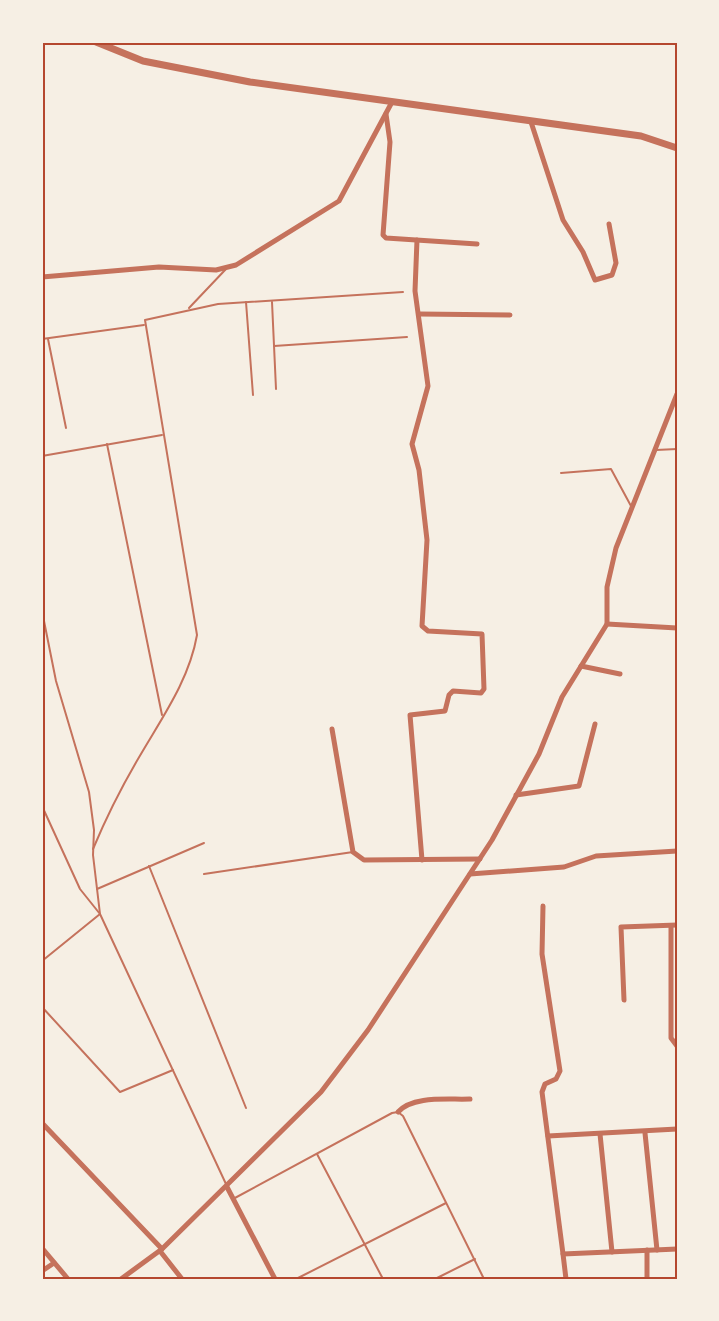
<svg xmlns="http://www.w3.org/2000/svg" width="719" height="1321" font-family="'Source Sans 3',sans-serif">
<rect width="100%" height="100%" fill="#f6efe4"/>
<g fill="none" stroke-linecap="round" stroke-linejoin="round">
<!-- service -->
<g stroke="#c5725c" stroke-width="2">
<polyline points="246,302 253,395"/>
<polyline points="272,302 276,389"/>
<polyline points="189,308 226,269"/>
<polyline points="42,339 144,325"/>
<polyline points="48,339 66,428"/>
<polyline points="274,346 407,337"/>
<polyline points="107,444 162,715"/>
<polyline points="656,450 677,449"/>
<polyline points="42,456 162,435"/>
<polyline points="561,473 611,469 631,506"/>
<polyline points="42,611 56,681 89,792 94,830 93,855 100,914 42,961"/>
<polyline points="42,806 80,889 100,914 226,1184"/>
<path d="M93,849C106,818 121,788 138,759C161,719 189,681 197,635L145,320L218,304L403,292"/>
<polyline points="149,866 246,1108"/>
<polyline points="204,874 353,852"/>
<polyline points="97,889 204,843"/>
<polyline points="42,1007 120,1092 173,1070"/>
<polyline points="317,1154 383,1279"/>
<polyline points="233,1199 392,1113 398,1112 403,1116 484,1279"/>
<polyline points="296,1279 446,1203"/>
<polyline points="435,1279 475,1259"/>
</g>
<!-- minor -->
<g stroke="#c5725c" stroke-width="5">
<polyline points="386,114 390,142 383,235 386,238 477,244"/>
<polyline points="531,122 563,220 583,252 595,280 612,275 616,263 609,224"/>
<polyline points="417,240 415,291 428,386 412,444 419,470 427,540 422,626 428,631 482,634 484,689 481,693 453,691 449,695 445,711 410,715 422,860"/>
<polyline points="42,277 159,267 216,270 236,265 339,201 392,102"/>
<polyline points="419,314 510,315"/>
<polyline points="607,624 677,628"/>
<polyline points="581,666 620,674"/>
<polyline points="332,729 353,852 364,860 480,859"/>
<polyline points="516,795 579,786 595,724"/>
<polyline points="470,874 564,867 596,856 677,851"/>
<polyline points="543,906 542,954 560,1071 556,1079 545,1084 542,1092 563,1254 677,1249"/>
<polyline points="671,926 671,1038 677,1046"/>
<polyline points="624,1000 621,927 677,925"/>
<path d="M398,1112C413,1095 449,1100 470,1099"/>
<polyline points="42,1123 162,1249"/>
<polyline points="645,1133 657,1250"/>
<polyline points="600,1134 612,1252"/>
<polyline points="548,1136 677,1129"/>
<polyline points="227,1187 275,1279"/>
<polyline points="42,1248 68,1279"/>
<polyline points="160,1251 182,1279"/>
<polyline points="563,1254 566,1279"/>
<polyline points="42,1271 54,1263"/>
<polyline points="121,1279 162,1249 321,1092 368,1030 492,840 539,754 562,697 607,624 607,587 616,548 677,394"/>
<polyline points="647,1279 647,1250"/>
</g>
<!-- tertiary -->
<polyline stroke="#c5725c" stroke-width="7" points="96,42 143,61 250,82 641,136 677,148"/>
</g>
<!-- border -->
<rect width="719" height="1321" fill="none" stroke="#f6efe4" stroke-width="87"/>
<rect x="44" y="44" width="632" height="1234" fill="none" stroke="#b5482f" stroke-width="2"/>
</svg>
